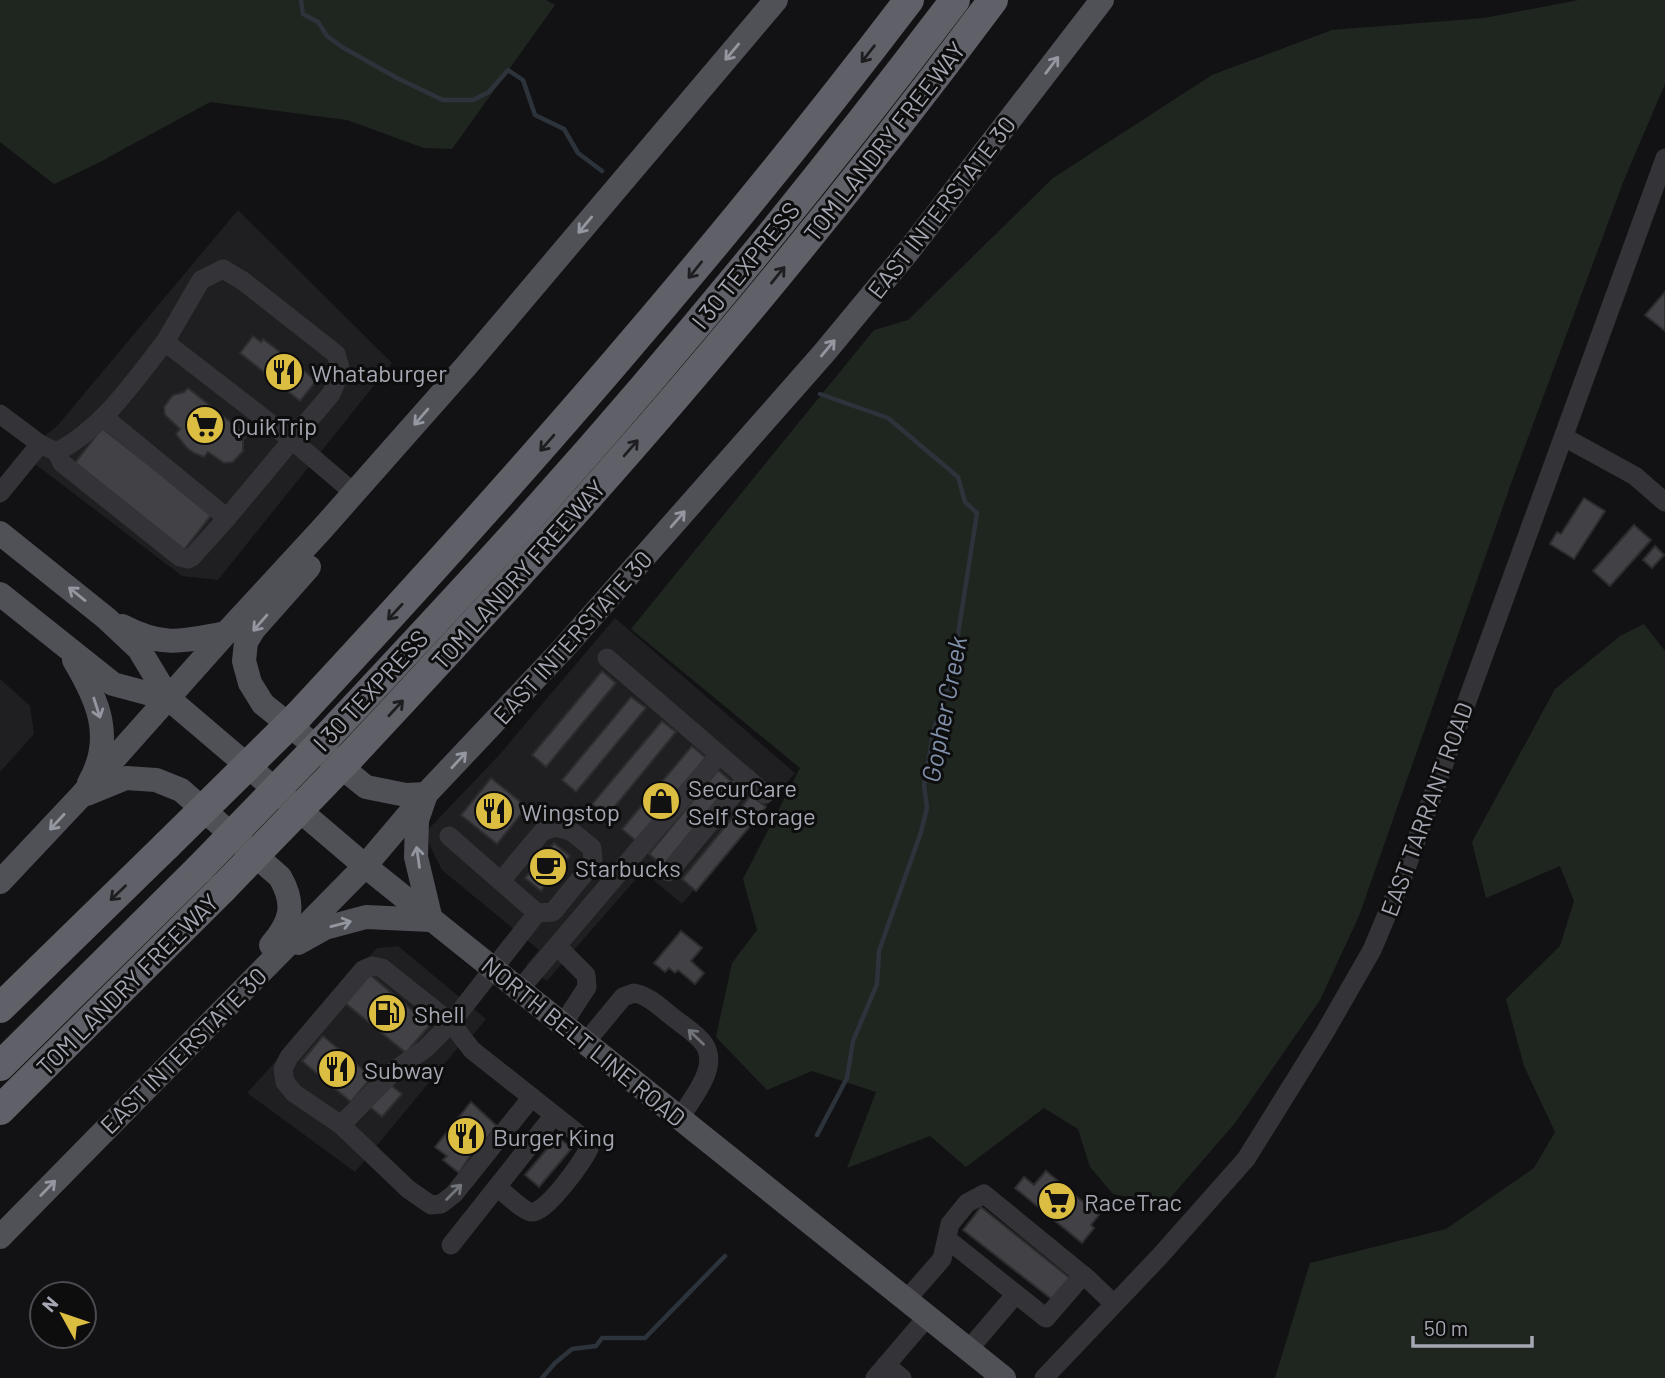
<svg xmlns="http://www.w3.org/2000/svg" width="1665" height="1378" font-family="Barlow,sans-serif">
<rect width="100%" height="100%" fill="#121214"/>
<!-- built -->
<g fill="#1f1e20">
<polygon points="238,210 392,363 218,580 182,576 22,454 57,426"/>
<polygon points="615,618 795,773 682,904 643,871 547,981 526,965 539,950 442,870 424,834 500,754"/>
<polygon points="0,679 30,706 34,734 0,772"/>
<polygon points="398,946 486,1019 463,1047 460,1045 355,1172 247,1093 377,948"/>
</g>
<!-- green -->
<g fill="#1f2620">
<polygon points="0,0 546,0 555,5 452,149 424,148 347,120 210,102 98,163 54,184 0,142"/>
<polygon points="1579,0 1665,0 1665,84 1624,180 1513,478 1359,916 1320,1000 1235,1123 1165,1204 1113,1194 1090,1167 1078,1129 1044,1108 966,1167 930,1136 847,1168 876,1092 812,1071 767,1090 716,1037 732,963 757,930 743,879 800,768 631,629 874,330 908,320 1053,178 1212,75 1332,30 1484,18"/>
<polygon points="1644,624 1665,651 1665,1378 1275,1378 1310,1263 1446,1229 1534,1168 1555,1132 1524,1066 1506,999 1560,946 1574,901 1560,866 1486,898 1472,842 1555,689 1620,636"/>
</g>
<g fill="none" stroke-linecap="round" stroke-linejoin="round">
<!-- stream -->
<g stroke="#2d333b" stroke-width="4.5">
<polyline points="301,0 303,14 318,22 327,36 342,47 397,78 443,100 473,100 489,92 508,70 523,80 535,115 564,129 578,153 602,171"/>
<polyline points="817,1135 847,1078 853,1041 877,984 879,951 921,832 927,808 924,785 934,729 951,679 977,513 965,502 958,477 888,418 820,394"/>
<polyline points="542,1378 555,1363 572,1349 596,1346 602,1338 645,1338 725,1256"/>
</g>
</g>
<!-- building -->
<g fill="#424246" stroke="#2d2c2f" stroke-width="2">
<polygon points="1665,292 1665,331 1645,315"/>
<polygon points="253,336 261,342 263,339 284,355 285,354 316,381 300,401 240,353"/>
<polygon points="188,388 247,435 243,440 243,451 233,462 224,463 208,452 204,457 194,453 187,448 176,434 180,429 165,415 164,407 173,395 184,392"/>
<polygon points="102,428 212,514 184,550 75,463"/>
<polygon points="1584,498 1605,511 1574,559 1550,544 1557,532 1561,534"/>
<polygon points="1634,525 1651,540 1610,586 1593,571"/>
<polygon points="1655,546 1664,555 1652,568 1643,560"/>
<polygon points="602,671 616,683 546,767 532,755"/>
<polygon points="631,697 646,708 576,792 562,780"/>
<polygon points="662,721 676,732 607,816 592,804"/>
<polygon points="692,746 706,758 636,841 622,829"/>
<polygon points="718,770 732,782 663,866 649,854"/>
<polygon points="491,778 527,807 497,844 461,815"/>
<polygon points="751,795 766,807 696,891 682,879"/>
<polygon points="554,843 570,856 541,891 525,878"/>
<polygon points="681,931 702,948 691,961 704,973 695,984 678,970 675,973 669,968 665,972 654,963"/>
<polygon points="368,973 430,1025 406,1053 344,1002"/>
<polygon points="323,1036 372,1077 351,1102 302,1061"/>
<polygon points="388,1083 402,1094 382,1117 369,1106"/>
<polygon points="471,1102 497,1126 477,1150 475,1149 459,1173 443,1160 447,1156 435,1147"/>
<polygon points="557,1137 572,1148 539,1187 525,1175"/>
<polygon points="1046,1171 1099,1215 1091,1225 1094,1228 1082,1243 1015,1188 1024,1177 1034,1185"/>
<polygon points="981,1207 1071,1279 1054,1301 963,1230"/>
</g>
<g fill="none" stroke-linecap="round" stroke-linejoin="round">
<!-- minor -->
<g stroke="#343438" stroke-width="19">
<polyline points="165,342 201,280 223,269 243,281 336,354 341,371 331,394 292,440 354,493"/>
<path d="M0,414L40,444L57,452C104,427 133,382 165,342L292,440L227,518L104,417"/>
<polyline points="1564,437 1635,476 1665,502"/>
<polyline points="57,452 62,463 180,557 188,559 192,557 227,518"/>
<polyline points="0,493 40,444"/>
<polyline points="607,658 765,794"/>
<polyline points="449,836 537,913"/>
<polyline points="669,872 747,778"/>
<polyline points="557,946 586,975 587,987 563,1024"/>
<polyline points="520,989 719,755"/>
<path d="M586,1042L623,997L634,993C650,996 662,1009 675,1019C684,1026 697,1034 704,1044C720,1067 692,1098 680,1118"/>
<polyline points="341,1125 395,1070 425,1049 451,1023 537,913 553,912 593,863 592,848 571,831 555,827 542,832 501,881"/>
<path d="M497,1187C505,1193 525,1213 533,1212C547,1212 585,1159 590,1146L587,1141L472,1050L451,1023L382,968L372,966L363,970L289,1057L283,1069L285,1082L294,1093L341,1125L408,1189L431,1205L441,1204L454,1194L532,1097"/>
<polyline points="947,1239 1016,1294 969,1349"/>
<polyline points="451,1245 554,1115"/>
<polyline points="1016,1294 1046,1318 1083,1275"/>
<polyline points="907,1299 942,1259 950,1224 967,1203 984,1194 1088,1279 1114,1304"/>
<polyline points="886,1365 902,1378"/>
<polyline points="875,1378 928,1316"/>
<polyline points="1044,1378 1160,1256 1246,1159 1325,1032 1372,950 1404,874 1665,158"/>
</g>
<!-- major -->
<g stroke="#505157" stroke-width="24">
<polyline points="0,533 106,618 139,649 169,699 365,866 1004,1378"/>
<polyline points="309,567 254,629 246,642 244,661 250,683 263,704 366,787 406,795 426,794 417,820 416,857 431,920"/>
<polyline points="0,594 113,684 169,699"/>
<path d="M122,626C165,648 181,641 226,633"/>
<path d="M74,660C98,700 115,738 89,783"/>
<path d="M87,794L126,778L156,780L181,790L280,877C296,905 291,922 271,945"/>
<polyline points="0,882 80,797 226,633 322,529 467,365 776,0"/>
<polyline points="298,943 325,928 366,917 431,920"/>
<polyline points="0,1237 365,866 426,794 562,650 824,353 910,249 1102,0"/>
</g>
<!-- highway -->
<g stroke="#606168" stroke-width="30">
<path d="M298,716C512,486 719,250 909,0"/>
<path d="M325,739C397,662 470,585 540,506C685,344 823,174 955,0"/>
<path d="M349,758C478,620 606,481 727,336C819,227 908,114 993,0"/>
<polyline points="0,1008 167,845"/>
<polyline points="0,1066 199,869"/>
<polyline points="0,1110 223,888"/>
</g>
<!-- highway-bridge -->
<g stroke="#606168" stroke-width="30">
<polyline points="167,845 298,716"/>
<polyline points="199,869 325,739"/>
<polyline points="223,888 349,758"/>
</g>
</g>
<!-- one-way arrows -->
<defs><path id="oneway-shaft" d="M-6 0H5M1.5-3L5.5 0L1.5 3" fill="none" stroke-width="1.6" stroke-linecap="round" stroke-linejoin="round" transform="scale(1.75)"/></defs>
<g stroke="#9497a0">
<use href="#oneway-shaft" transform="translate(732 52) rotate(130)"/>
<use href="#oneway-shaft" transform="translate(1052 65) rotate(-53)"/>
<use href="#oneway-shaft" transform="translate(585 225) rotate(130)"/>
<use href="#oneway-shaft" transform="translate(828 348) rotate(-50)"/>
<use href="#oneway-shaft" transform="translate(421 417) rotate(131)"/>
<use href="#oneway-shaft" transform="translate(678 519) rotate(-49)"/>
<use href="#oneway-shaft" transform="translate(77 594) rotate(-141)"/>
<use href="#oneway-shaft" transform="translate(260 623) rotate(131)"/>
<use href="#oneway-shaft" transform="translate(97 708) rotate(72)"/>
<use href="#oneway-shaft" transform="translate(459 760) rotate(-47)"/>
<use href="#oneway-shaft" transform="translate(57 822) rotate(133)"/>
<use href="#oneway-shaft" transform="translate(418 857) rotate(-98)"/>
<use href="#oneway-shaft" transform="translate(341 924) rotate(-15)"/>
<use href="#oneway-shaft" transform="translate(48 1188) rotate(-46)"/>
</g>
<g stroke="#1e1e20">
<use href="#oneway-shaft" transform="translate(868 54) rotate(128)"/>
<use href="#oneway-shaft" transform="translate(695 270) rotate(129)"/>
<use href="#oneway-shaft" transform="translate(778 275) rotate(-51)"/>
<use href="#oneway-shaft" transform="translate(547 443) rotate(131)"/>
<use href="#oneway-shaft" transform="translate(631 448) rotate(-49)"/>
<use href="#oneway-shaft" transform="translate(395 612) rotate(133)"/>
<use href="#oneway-shaft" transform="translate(396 708) rotate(-47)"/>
<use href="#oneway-shaft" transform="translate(118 893) rotate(136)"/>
</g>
<g stroke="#72747b">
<use href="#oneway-shaft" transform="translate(696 1037) rotate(-136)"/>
<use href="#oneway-shaft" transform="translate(454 1192) rotate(-45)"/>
</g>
<!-- icons -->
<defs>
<symbol id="restaurant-disc" viewBox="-11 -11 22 22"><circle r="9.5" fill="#dbbd42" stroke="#0d0d0e"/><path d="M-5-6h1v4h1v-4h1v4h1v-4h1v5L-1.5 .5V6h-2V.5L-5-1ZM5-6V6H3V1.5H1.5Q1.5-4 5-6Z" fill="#111"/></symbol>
<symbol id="supermarket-disc" viewBox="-11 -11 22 22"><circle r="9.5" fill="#dbbd42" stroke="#0d0d0e"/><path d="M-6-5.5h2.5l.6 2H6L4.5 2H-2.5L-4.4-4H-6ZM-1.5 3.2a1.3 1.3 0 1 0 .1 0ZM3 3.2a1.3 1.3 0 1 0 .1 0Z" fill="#111"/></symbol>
<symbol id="shop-disc" viewBox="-11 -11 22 22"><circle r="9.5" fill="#dbbd42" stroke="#0d0d0e"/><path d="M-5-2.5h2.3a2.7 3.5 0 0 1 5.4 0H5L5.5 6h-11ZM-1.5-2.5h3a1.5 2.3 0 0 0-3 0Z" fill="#111"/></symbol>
<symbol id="cafe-disc" viewBox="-11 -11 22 22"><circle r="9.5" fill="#dbbd42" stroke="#0d0d0e"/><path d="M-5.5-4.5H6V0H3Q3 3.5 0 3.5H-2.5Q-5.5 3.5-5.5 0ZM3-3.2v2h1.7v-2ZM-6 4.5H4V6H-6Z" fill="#111"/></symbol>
<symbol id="fuel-disc" viewBox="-11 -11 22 22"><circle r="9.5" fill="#dbbd42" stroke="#0d0d0e"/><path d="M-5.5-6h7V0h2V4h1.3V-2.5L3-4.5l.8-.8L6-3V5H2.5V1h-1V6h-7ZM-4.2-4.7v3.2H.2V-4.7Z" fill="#111"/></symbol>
</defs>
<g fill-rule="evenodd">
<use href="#restaurant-disc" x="262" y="350" width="44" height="44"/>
<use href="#supermarket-disc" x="183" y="403" width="44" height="44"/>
<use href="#shop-disc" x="639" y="779" width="44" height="44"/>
<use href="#restaurant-disc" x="472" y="789" width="44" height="44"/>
<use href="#cafe-disc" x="526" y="845" width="44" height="44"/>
<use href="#fuel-disc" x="365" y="991" width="44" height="44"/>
<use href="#restaurant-disc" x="315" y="1047" width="44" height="44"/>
<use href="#restaurant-disc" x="444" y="1114" width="44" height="44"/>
<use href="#supermarket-disc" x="1035" y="1179" width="44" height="44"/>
</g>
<g text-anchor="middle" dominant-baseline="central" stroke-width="6" stroke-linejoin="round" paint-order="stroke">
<!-- street labels -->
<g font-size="24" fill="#a5a8b2" stroke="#0d0d0e">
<text transform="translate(884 141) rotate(-52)">TOM LANDRY FREEWAY</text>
<text transform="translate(941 207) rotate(-52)">EAST INTERSTATE 30</text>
<text transform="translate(745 265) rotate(-51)">I 30 TEXPRESS</text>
<text transform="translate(518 574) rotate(-48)">TOM LANDRY FREEWAY</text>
<text transform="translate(572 637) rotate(-48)">EAST INTERSTATE 30</text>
<text transform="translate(370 690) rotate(-47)">I 30 TEXPRESS</text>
<text transform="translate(1426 809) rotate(-70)">EAST TARRANT ROAD</text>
<text transform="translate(127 984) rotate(-45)">TOM LANDRY FREEWAY</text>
<text transform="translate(584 1041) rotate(39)">NORTH BELT LINE ROAD</text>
<text transform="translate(183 1050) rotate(-45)">EAST INTERSTATE 30</text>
</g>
<!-- poi labels -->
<g font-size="24" fill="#a5a8b2" stroke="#0d0d0e" text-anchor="start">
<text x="311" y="372">Whataburger</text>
<text x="232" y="425">QuikTrip</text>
<text x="688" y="787">SecurCare<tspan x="688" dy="28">Self Storage</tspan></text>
<text x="521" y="811">Wingstop</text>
<text x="575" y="867">Starbucks</text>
<text x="414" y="1013">Shell</text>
<text x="364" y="1069">Subway</text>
<text x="493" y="1136">Burger King</text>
<text x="1084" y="1201">RaceTrac</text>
</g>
<!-- water labels -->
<g font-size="26" font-style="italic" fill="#8090aa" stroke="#0d0d0e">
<text transform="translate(943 709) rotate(-79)">Gopher Creek</text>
</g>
</g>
<!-- north arrow -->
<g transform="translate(63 1315) rotate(310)"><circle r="33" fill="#0d0d0e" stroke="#4a4b50" stroke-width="2"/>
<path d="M0-5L12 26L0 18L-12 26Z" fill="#dbbd42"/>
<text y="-10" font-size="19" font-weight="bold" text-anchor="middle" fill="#a5a8b2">N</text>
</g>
<!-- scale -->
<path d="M1413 1336v10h119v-10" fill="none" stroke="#a5a8b2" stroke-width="3.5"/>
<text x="1424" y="1336" font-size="21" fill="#a5a8b2" stroke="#0d0d0e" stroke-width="5" paint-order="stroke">50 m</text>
</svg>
